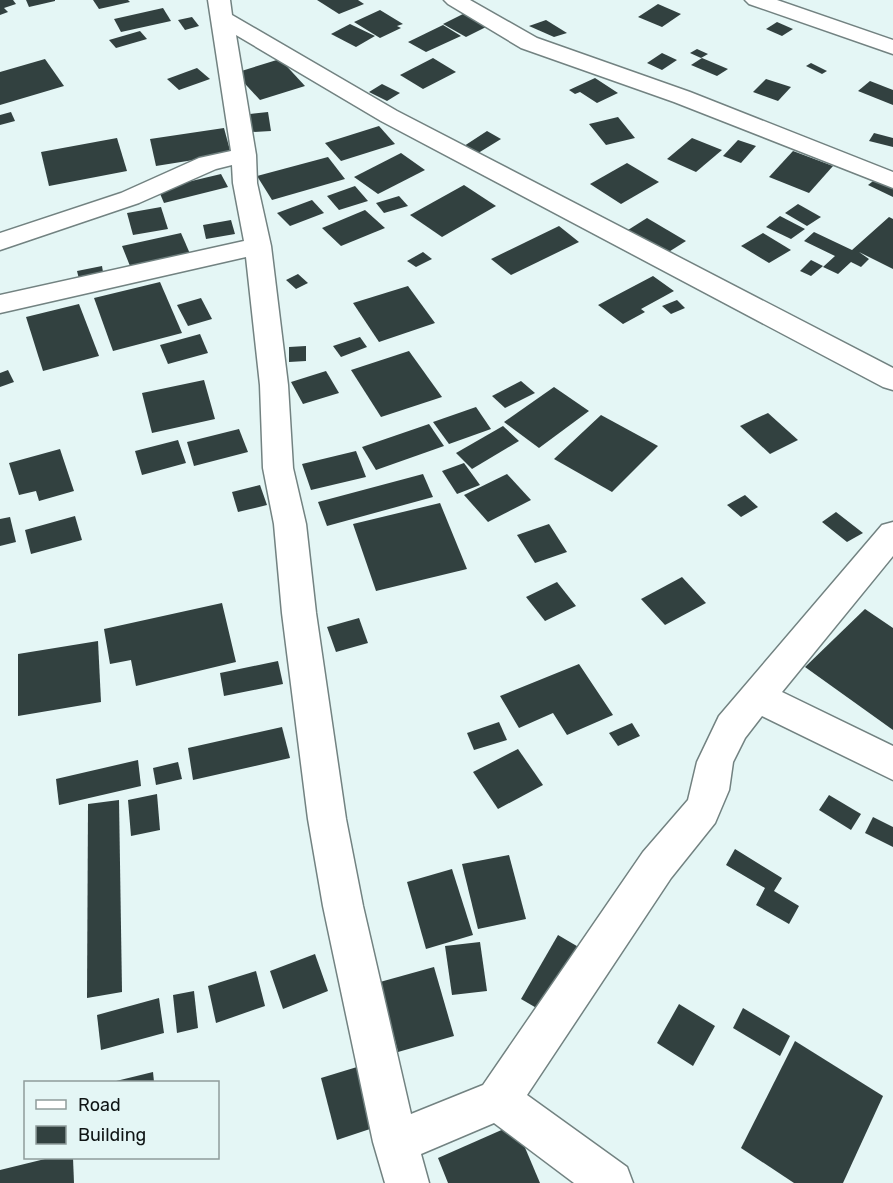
<svg xmlns="http://www.w3.org/2000/svg" width="893" height="1183" font-family="Rubik,sans-serif">
<rect width="100%" height="100%" fill="#e4f6f5"/>
<!-- building -->
<g fill="#324140">
<polygon points="0,0 13,0 16,4 4,8 8,12 0,15"/>
<polygon points="26,0 55,0 55,1 29,7"/>
<polygon points="93,0 128,0 130,2 99,9"/>
<polygon points="317,0 358,0 364,4 339,14"/>
<polygon points="658,4 681,14 662,27 638,17"/>
<polygon points="163,8 171,21 121,32 114,19"/>
<polygon points="380,10 403,24 397,26 401,28 380,38 354,22"/>
<polygon points="467,12 490,25 466,37 443,24"/>
<polygon points="192,17 199,26 185,30 178,20"/>
<polygon points="546,20 567,33 554,37 529,26"/>
<polygon points="777,22 793,29 782,36 766,29"/>
<polygon points="350,24 375,36 356,47 331,34"/>
<polygon points="443,25 461,36 426,52 408,42"/>
<polygon points="140,31 147,39 116,48 109,40"/>
<polygon points="697,49 708,54 701,58 690,53"/>
<polygon points="662,53 677,60 662,70 647,63"/>
<polygon points="433,58 456,72 423,89 400,75"/>
<polygon points="702,58 728,69 717,76 691,65"/>
<polygon points="45,59 64,86 0,105 0,72"/>
<polygon points="280,59 305,86 260,100 235,73"/>
<polygon points="811,63 827,71 822,74 806,66"/>
<polygon points="197,68 210,79 179,90 167,79"/>
<polygon points="595,78 618,93 597,103 580,92 575,94 569,90"/>
<polygon points="766,79 791,87 778,101 753,92"/>
<polygon points="870,81 893,90 893,105 858,91"/>
<polygon points="382,84 400,93 387,101 369,92"/>
<polygon points="11,112 15,121 0,125 0,115"/>
<polygon points="268,112 271,131 252,132 250,114"/>
<polygon points="618,117 635,138 606,145 589,124"/>
<polygon points="379,126 395,144 341,161 325,143"/>
<polygon points="224,128 231,154 156,166 150,139"/>
<polygon points="487,131 501,139 475,155 461,148"/>
<polygon points="874,133 893,138 893,147 869,141"/>
<polygon points="117,138 127,171 49,186 41,152"/>
<polygon points="692,138 722,150 696,172 667,159"/>
<polygon points="738,140 756,146 741,163 723,156"/>
<polygon points="793,151 833,166 809,193 769,177"/>
<polygon points="401,153 425,170 378,194 354,177"/>
<polygon points="328,157 345,179 272,200 257,176"/>
<polygon points="627,163 659,182 621,204 590,184"/>
<polygon points="221,174 228,187 164,203 158,189"/>
<polygon points="877,178 893,185 893,197 868,185"/>
<polygon points="464,185 496,206 442,237 410,215"/>
<polygon points="355,186 368,201 339,210 327,196"/>
<polygon points="399,196 408,206 384,213 376,203"/>
<polygon points="312,200 324,213 290,226 277,213"/>
<polygon points="798,204 821,217 807,226 785,213"/>
<polygon points="161,207 168,229 133,235 127,213"/>
<polygon points="365,210 385,228 341,246 322,228"/>
<polygon points="780,216 805,229 791,239 766,227"/>
<polygon points="889,217 893,219 893,269 859,252 869,259 861,267 851,262 838,274 823,267 835,256 804,241 814,232 852,250"/>
<polygon points="647,218 686,241 667,253 628,230"/>
<polygon points="231,220 235,234 206,239 203,225"/>
<polygon points="559,226 579,242 511,275 491,259"/>
<polygon points="181,233 191,256 132,271 122,246"/>
<polygon points="763,233 791,250 769,263 741,246"/>
<polygon points="423,252 432,259 416,267 407,261"/>
<polygon points="811,260 823,266 811,276 800,271"/>
<polygon points="102,266 104,278 80,283 77,271"/>
<polygon points="298,274 308,283 296,289 286,280"/>
<polygon points="653,276 674,291 641,309 645,312 623,324 598,305"/>
<polygon points="160,282 182,333 113,351 94,298"/>
<polygon points="408,286 435,323 379,342 353,303"/>
<polygon points="201,298 212,319 188,326 177,305"/>
<polygon points="677,300 685,308 671,314 662,306"/>
<polygon points="79,304 99,356 43,371 26,317"/>
<polygon points="200,334 208,353 168,364 160,345"/>
<polygon points="360,337 367,347 341,357 333,346"/>
<polygon points="306,346 306,361 289,362 289,347"/>
<polygon points="409,351 442,397 381,417 351,370"/>
<polygon points="8,370 14,382 0,387 0,373"/>
<polygon points="326,371 339,393 303,404 291,382"/>
<polygon points="204,380 215,419 152,433 142,393"/>
<polygon points="521,381 535,393 505,408 492,396"/>
<polygon points="554,387 589,411 539,448 504,422"/>
<polygon points="476,407 491,429 449,444 433,422"/>
<polygon points="768,413 798,440 770,454 740,426"/>
<polygon points="601,415 658,446 612,492 554,459"/>
<polygon points="429,424 444,446 376,470 362,447"/>
<polygon points="503,426 519,441 472,469 456,453"/>
<polygon points="239,429 248,452 194,466 187,442"/>
<polygon points="178,440 186,463 142,475 135,451"/>
<polygon points="60,449 74,491 39,501 36,491 19,495 9,463"/>
<polygon points="356,451 366,477 311,490 302,464"/>
<polygon points="464,463 480,485 457,494 442,471"/>
<polygon points="423,474 433,497 327,526 318,502"/>
<polygon points="507,474 531,500 488,522 464,495"/>
<polygon points="260,485 267,505 238,512 232,492"/>
<polygon points="745,495 758,507 741,517 727,505"/>
<polygon points="440,503 467,569 376,591 353,524"/>
<polygon points="836,512 863,533 847,542 822,522"/>
<polygon points="75,516 82,540 31,554 25,530"/>
<polygon points="10,517 16,542 0,546 0,519"/>
<polygon points="549,524 567,552 535,563 517,535"/>
<polygon points="682,577 706,603 665,625 641,599"/>
<polygon points="557,582 576,606 545,621 526,597"/>
<polygon points="222,603 236,662 136,686 131,660 110,664 104,629"/>
<polygon points="865,609 893,628 893,730 805,667"/>
<polygon points="359,618 368,643 336,652 327,627"/>
<polygon points="98,641 101,702 18,716 18,654"/>
<polygon points="278,661 283,684 224,696 220,673"/>
<polygon points="579,664 613,715 567,735 553,713 519,728 500,696"/>
<polygon points="499,722 507,740 474,750 467,733"/>
<polygon points="632,723 640,736 618,746 609,733"/>
<polygon points="282,727 290,758 193,780 188,748"/>
<polygon points="518,749 543,785 498,809 473,772"/>
<polygon points="138,760 141,786 59,805 56,779"/>
<polygon points="178,762 182,779 156,785 153,768"/>
<polygon points="157,794 160,830 131,836 128,800"/>
<polygon points="829,795 861,814 851,830 819,810"/>
<polygon points="119,800 122,992 87,998 88,804"/>
<polygon points="873,817 893,827 893,847 865,833"/>
<polygon points="735,849 782,878 774,891 799,906 789,924 756,905 765,888 726,865"/>
<polygon points="509,855 526,919 478,929 462,864"/>
<polygon points="452,869 473,935 426,949 407,882"/>
<polygon points="558,935 587,952 552,1017 521,999"/>
<polygon points="480,942 487,991 452,995 445,946"/>
<polygon points="315,954 328,991 283,1009 270,971"/>
<polygon points="434,967 454,1036 398,1052 380,982"/>
<polygon points="256,971 265,1006 216,1023 208,986"/>
<polygon points="194,991 198,1028 177,1033 173,995"/>
<polygon points="159,998 164,1033 101,1050 97,1015"/>
<polygon points="679,1004 715,1026 693,1066 657,1043"/>
<polygon points="743,1008 790,1036 780,1056 733,1028"/>
<polygon points="795,1041 883,1096 843,1183 794,1183 741,1148"/>
<polygon points="357,1067 373,1128 337,1140 321,1078"/>
<polygon points="153,1072 154,1082 112,1082"/>
<polygon points="515,1124 540,1183 448,1183 438,1158"/>
<polygon points="49,1158 73,1158 74,1183 0,1183 0,1170"/>
</g>
<g fill="none" stroke-linecap="round" stroke-linejoin="round">
<defs>
<g id="minor">
<polygon points="208,0 230,0 232,15 397,111 893,368 893,390 883,387 381,121 236,35 256,155 257,183 271,246 288,385 293,468 306,524 316,613 346,819 363,906 411,1114 483,1085 643,852 688,800 697,762 719,716 882,525 893,522 893,556 782,692 893,746 893,780 762,716 745,738 733,762 729,790 715,823 671,878 527,1095 627,1167 633,1183 574,1183 494,1123 421,1154 429,1183 385,1183 373,1142 323,906 308,819 282,613 274,524 263,468 260,385 246,257 0,313 0,295 244,241 233,183 232,165 216,169 139,203 0,250 0,233 121,193 199,158 231,151"/>
<polygon points="444,0 470,0 537,38 690,92 893,172 893,188 674,102 521,48 448,4"/>
<polygon points="745,0 777,0 893,40 893,54 749,4"/>
</g>
</defs>
<!-- minor casing -->
<use href="#minor" stroke="#728281" stroke-width="3"/>
<!-- minor -->
<use href="#minor" fill="#fff" fill-rule="evenodd"/>
</g>
<!-- legend -->
<rect x="24" y="1081" width="195" height="78" fill="#e4f6f5" stroke="#8f9c9b" stroke-width="1.5"/>
<rect x="36" y="1100" width="30" height="9" fill="#ffffff" stroke="#8f9c9b" stroke-width="1.5"/>
<text x="78" y="1111" font-size="18" fill="#0f1515">Road</text>
<rect x="36" y="1126" width="30" height="18" fill="#324140" stroke="#8f9c9b" stroke-width="1.5"/>
<text x="78" y="1141" font-size="18" fill="#0f1515">Building</text>
</svg>
